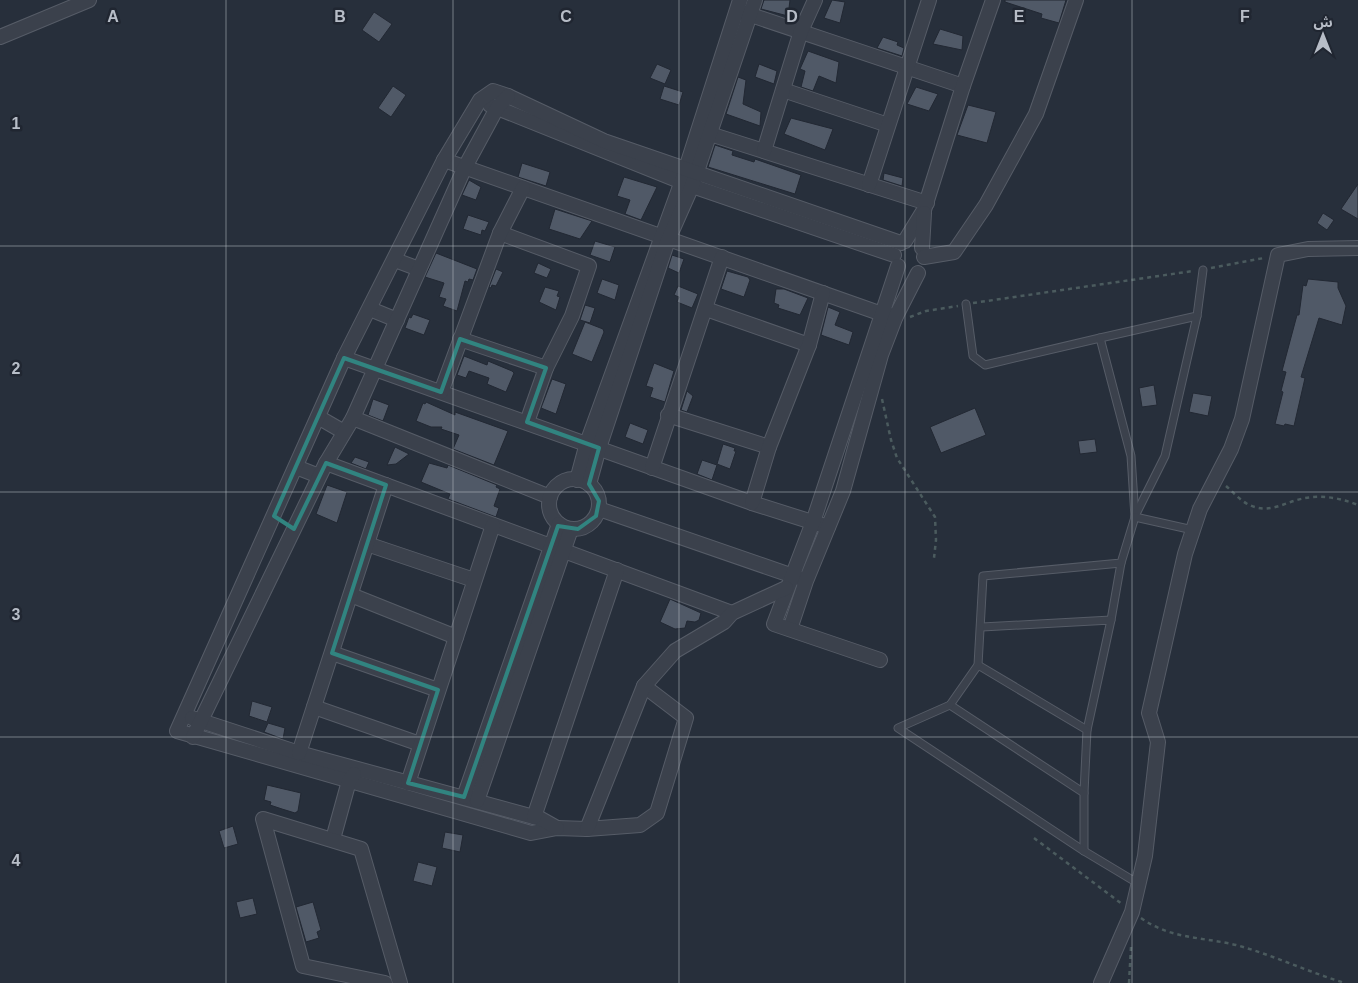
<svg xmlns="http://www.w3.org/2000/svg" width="1358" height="983" font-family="Helvetica,'Noto Sans Arabic',sans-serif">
<rect width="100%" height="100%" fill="#272f3b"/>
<!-- building -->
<g fill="#505967" stroke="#222833">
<polygon points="764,0 790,0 788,16 761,9"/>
<polygon points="832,0 845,2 840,23 824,18"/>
<polygon points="1005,0 1066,0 1059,23 1041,18 1042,14 1005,2"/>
<polygon points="374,12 392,24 379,42 362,30"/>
<polygon points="940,29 963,36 962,50 933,44"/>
<polygon points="883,37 898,42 897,45 904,48 902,56 877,48"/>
<polygon points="808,51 839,62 836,83 819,76 813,91 801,87 805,71 800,69"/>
<polygon points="657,64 671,70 665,84 650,78"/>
<polygon points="759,64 777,71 774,84 755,77"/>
<polygon points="738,77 746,80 743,104 761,112 760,126 726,114"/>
<polygon points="393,86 406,95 391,117 378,108"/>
<polygon points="664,86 683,92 679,105 660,99"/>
<polygon points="916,87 938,94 929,111 907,104"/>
<polygon points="968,105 996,112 987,143 957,135"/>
<polygon points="791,118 833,129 825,150 784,134"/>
<polygon points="715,145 733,151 732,155 754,162 755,159 801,175 795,194 708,167"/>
<polygon points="522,163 550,172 546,186 518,177"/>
<polygon points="884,173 903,178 902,186 883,180"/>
<polygon points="624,177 657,187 641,220 625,214 630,200 617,196"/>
<polygon points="469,180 481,187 476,200 462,195"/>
<polygon points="1358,184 1358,219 1341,209"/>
<polygon points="555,209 592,221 580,239 549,229"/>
<polygon points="1323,213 1334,220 1327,230 1317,223"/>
<polygon points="468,215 489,222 485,231 482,230 481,235 463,229"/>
<polygon points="595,241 615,247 610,262 590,255"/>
<polygon points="436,253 477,269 473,280 469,279 468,282 465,281 457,311 443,306 446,299 439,297 444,283 425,277"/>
<polygon points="672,255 684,259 679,273 668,268"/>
<polygon points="538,263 551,269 547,278 534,273"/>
<polygon points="496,269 503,272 496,286 492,285 491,288 489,287"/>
<polygon points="727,271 748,277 750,280 744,297 721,289"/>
<polygon points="602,279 619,285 615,300 597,293"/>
<polygon points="1308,279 1338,282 1338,288 1346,306 1342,325 1319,318 1301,377 1305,378 1294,426 1285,424 1284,426 1275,424 1283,392 1281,391 1286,372 1282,371 1297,315 1299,315 1303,285 1306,286"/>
<polygon points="678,286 698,294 692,308 677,302 679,297 674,295"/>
<polygon points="545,287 559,291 557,296 560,297 556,310 539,302"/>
<polygon points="776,289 784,289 808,298 800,315 778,308 779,305 774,303"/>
<polygon points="585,305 595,308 590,323 580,320"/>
<polygon points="828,307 840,312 835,325 853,332 849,345 821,335"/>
<polygon points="413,314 430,320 424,335 405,328 409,317 411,318"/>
<polygon points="585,322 603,329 604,332 592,362 572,354"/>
<polygon points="464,356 487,365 488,361 512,371 514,373 506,392 487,384 489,378 469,371 466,378 457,375"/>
<polygon points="654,363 674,371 665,402 650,397 653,388 646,386"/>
<polygon points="552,379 566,384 556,414 541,408"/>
<polygon points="1154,385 1157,405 1142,407 1139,388"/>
<polygon points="687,391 693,396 687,412 681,410"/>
<polygon points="1193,393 1212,396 1208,416 1189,412"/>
<polygon points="373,399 389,405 383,421 368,415"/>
<polygon points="426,402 455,415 455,412 508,431 494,465 453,449 459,435 441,429 442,427 431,427 416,421 423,403 425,404"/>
<polygon points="975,408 986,435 941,453 930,427"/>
<polygon points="630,423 648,430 643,444 625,437"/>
<polygon points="1095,439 1097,452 1080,454 1078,441"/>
<polygon points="723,444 735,448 734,451 736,451 730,469 717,464"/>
<polygon points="395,447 409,454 396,464 387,465"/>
<polygon points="355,457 369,462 366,469 351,463"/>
<polygon points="702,460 717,465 712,480 697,474"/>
<polygon points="429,463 447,468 448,465 497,485 496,487 500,489 494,506 499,508 496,517 448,499 450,494 421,482"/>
<polygon points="327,485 347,492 337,523 316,514"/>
<polygon points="670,599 701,613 699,620 695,622 687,621 685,628 675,629 660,622"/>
<polygon points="252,701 272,707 267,722 249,716"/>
<polygon points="268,723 285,728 283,739 264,732"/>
<polygon points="267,785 301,793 298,811 295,813 282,809 270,805 271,802 264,800"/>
<polygon points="233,826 238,844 224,848 219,831"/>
<polygon points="445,832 463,835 460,852 442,848"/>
<polygon points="418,862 437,867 432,886 413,881"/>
<polygon points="253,898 257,914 240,918 236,902"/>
<polygon points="313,902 321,930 317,932 319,938 306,942 296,907"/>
</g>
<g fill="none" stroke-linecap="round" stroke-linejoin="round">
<defs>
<g id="service">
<polyline points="966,304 973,356 985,365 1100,338 1131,456 1135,517"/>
<polyline points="1100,338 1197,316 1203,270"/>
<polyline points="1135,516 1165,456 1197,316"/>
<polyline points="1111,620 1121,563"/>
<polyline points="982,627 1111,620 1087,730"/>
<polyline points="978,665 1087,730 1084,793"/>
<polyline points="950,705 1084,793 1084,851"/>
<polyline points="1139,884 1084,851 898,728 950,705 978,665 983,576 1121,563 1135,517 1193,530"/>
</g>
<g id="minor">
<polyline points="742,12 963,86"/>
<polyline points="0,37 89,0"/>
<polyline points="783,90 888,125"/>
<polyline points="490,105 692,186 894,255"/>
<polyline points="710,134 927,203"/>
<polyline points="764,151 801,31 815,0"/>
<polyline points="444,160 882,314 896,316"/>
<polyline points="869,185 929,0"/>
<polyline points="500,233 589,266 572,316 546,368 527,422"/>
<polyline points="905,241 924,210 963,86 993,0"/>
<polyline points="922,248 924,213"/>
<polyline points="924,257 954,252 986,205 1036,114 1076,0"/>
<polyline points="395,260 419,269"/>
<polyline points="370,309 397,320"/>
<polyline points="706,309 809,345"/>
<polyline points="460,339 546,368"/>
<polyline points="344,358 752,503 828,527"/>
<polyline points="441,392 500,233 523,188"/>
<polyline points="668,415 769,447"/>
<polyline points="318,417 344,432"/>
<polyline points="353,418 550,497"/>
<polyline points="326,463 732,613"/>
<polyline points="296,467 319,476"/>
<polyline points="652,468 722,257"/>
<circle cx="574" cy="504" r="25"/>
<polyline points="577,480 587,443 682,181 740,0"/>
<polyline points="589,484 599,448 668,240 692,186 755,0"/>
<polyline points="752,503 769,447 809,345 823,293"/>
<polyline points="599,509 799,578"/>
<polyline points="367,544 474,580"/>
<polyline points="351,595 456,637"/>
<polyline points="790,629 806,581 843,491 881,355 896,316 918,273"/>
<polyline points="332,653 438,690"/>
<polyline points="880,660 774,624 813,522 898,266"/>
<polyline points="644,686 686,718 657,813 640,825 587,829 557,828 531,833 177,731 344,358 444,160 480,100 493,91 508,96 604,141 901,243"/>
<polyline points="314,707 420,744"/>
<polyline points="192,718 299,753 541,819 557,828"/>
<polyline points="193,737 326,463 353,418 465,167 497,108 508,96"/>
<polyline points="299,753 386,485"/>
<polyline points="408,783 493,525"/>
<polyline points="464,797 559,524"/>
<polyline points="477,801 571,529"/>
<polyline points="534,817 617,570"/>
<polyline points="587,829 644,686 675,651 724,622 732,613 786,588"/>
<polyline points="333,839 349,781 354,774"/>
<polyline points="385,983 303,966 263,819 361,849 400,983"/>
<polyline points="1101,983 1132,912 1145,856 1158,742 1149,713 1185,554 1200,509 1231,449 1242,419 1278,255 1308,249 1358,248"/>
</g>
</defs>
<!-- service casing -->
<use href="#service" stroke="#565c67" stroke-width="9"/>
<!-- minor casing -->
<use href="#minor" stroke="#565c67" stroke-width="16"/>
<!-- path -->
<g stroke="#4b5b5e" stroke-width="2.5" stroke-dasharray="4 4" stroke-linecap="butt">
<polyline points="1211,268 1264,258"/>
<polyline points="973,303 1193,271"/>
<polyline points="910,317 926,311 958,306"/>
<polyline points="882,399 891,440 897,458 935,517 936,540 934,558"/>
<path d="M1226,486C1235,494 1243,504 1255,507C1269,512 1283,504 1297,500C1318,494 1338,497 1358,505"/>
<polyline points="1034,838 1122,904"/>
<path d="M1141,918C1170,939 1203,937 1236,945C1273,955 1308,972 1345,983"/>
<polyline points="1129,983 1131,947"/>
</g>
<!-- service -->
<use href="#service" stroke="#3b414c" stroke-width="7"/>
<!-- minor -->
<use href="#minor" stroke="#3b414c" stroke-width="14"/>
</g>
<!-- marked area -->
<path fill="none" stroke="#318480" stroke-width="4" stroke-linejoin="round" d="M460,339L546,368L527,422L599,448L589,484L599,501L596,516L578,529L558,526L464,797L408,783L438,690L332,653L386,485L326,463L294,529L274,516L344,358L441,392Z"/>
<!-- grid -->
<path fill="none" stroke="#b7bdc7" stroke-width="1" stroke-opacity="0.55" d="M226,0V983M453,0V983M679,0V983M905,0V983M1132,0V983M0,246H1358M0,492H1358M0,737H1358"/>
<g font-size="16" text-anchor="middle" font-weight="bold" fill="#b7bdc7" stroke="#202631" stroke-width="5" stroke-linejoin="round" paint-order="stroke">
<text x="113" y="22">A</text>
<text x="340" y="22">B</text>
<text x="566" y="22">C</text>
<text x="792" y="22">D</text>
<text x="1019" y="22">E</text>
<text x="1245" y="22">F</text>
<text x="16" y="129">1</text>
<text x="16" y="374">2</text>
<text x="16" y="620">3</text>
<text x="16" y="866">4</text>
</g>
<!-- north arrow -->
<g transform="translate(1323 35)" stroke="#202631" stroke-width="4" paint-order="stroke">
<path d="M0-4L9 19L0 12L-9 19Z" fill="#b7bdc7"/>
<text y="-8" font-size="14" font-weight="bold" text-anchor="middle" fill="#b7bdc7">ش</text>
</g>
</svg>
